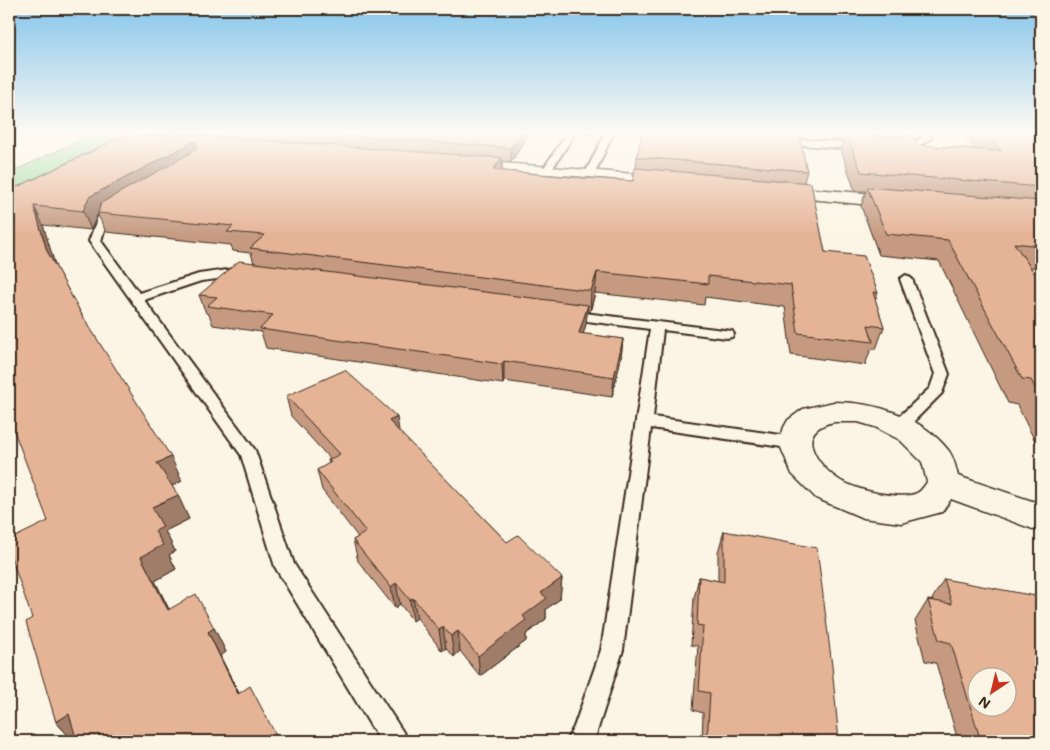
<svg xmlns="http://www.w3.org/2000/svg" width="1050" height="750" font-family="Mali,sans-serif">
<rect width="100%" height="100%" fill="#fcf5e5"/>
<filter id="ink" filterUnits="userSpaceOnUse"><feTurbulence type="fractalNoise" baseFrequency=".02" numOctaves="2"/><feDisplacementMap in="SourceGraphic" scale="10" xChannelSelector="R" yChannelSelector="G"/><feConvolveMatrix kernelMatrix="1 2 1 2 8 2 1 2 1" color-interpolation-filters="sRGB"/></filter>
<g filter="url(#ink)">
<!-- green -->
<polygon fill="#9cdaa2" stroke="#6c8260" points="98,132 129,132 9,191 9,173"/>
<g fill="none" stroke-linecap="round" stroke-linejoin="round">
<defs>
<g id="service">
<polygon points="568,132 576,132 549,174 543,174 541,172"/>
<polygon points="587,132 596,132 592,134"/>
<polygon points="606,132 614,132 594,175 589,178 586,177 584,175"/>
<polygon points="919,132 927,132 931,138 914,150 896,150 896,146 909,145 922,137"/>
<polygon points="781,138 863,144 867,147 863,150 778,143 778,139"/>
<polygon points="116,208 121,211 107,221 101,241 139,293 199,274 242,268 248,272 242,276 201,281 144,300 255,450 294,564 403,732 407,741 380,741 275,567 241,455 89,241 98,217"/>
<polygon points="906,275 912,279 949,374 942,393 905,430 899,432 893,430 891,426 893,422 930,388 935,374 900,279"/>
<polygon points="568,311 732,331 734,334 732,337 727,338 663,330 653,417 795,437 801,439 803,443 801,447 795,449 651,428 623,650 594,741 566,741 574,727 601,650 650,329 563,318 561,315"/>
</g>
<g id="minor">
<polygon points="465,160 671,177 677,178 680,182 677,186 671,187 459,169 457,165 459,161"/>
<polygon points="776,186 900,196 907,198 909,202 907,206 900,208 770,195 767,191 770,187"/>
<path d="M834,402C875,402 922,416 949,451C954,458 956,468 958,476L1041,504V532L951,499L942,512L901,523L863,518L816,498L792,474L779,443L784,427L788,420L803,409ZM834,422H858L875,427L900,440L922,462L927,482C925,485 922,489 920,491C913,497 898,496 890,495C872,493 857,489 841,481C817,467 792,430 834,422Z"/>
</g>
</defs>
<!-- service casing -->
<use href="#service" stroke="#3b2a1e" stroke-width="4"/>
<!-- minor casing -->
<use href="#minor" stroke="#3b2a1e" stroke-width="3"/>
<!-- service -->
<use href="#service" fill="#fcf5e5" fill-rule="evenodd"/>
<!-- minor -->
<use href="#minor" fill="#fcf5e5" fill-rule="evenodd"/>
</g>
<!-- wall -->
<g fill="#c59a81" stroke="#3b2a1e">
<polygon points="155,132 530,132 530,133 511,162 502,161 502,171 633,181 636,168 637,157 807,171 804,182 825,252 878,293 875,300 884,327 876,349 871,349 865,365 791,355 785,307 705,297 704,305 595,293 590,312 587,312 586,324 583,334 623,339 621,358 612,397 504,381 503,384 266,348 261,332 213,325 209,314 206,313 199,295 254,263 251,253 233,251 231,245 106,232 98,215 97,215 91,230 43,225 55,266 82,315 182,481 172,486 189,519 165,531 175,551 169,555 176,569 155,581 169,609 214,628 226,652 220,656 239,693 279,741 73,741 56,722 32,618 48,521 9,191 140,136 157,135"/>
<polygon points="834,132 903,132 902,136 919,145 976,149 961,132 1033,132 1041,139 1041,268 1030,267 1041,283 1041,453 1017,405 1008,403 939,261 879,255 861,206 866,191 855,191 841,150 844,141 837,141"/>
<polygon points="286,396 399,432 507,542 562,578 560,599 546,609 546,619 526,634 526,641 480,676 460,651 454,657 446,648 442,651 417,618 413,621 400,604 395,608 358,561 353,540 358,537 322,490 317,470 329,464 328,460 330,459 291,416"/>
<polygon points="724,531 839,741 702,741 703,713 693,710 698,646 691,645 694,598 699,577 718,581 718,552"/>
<polygon points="944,579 1041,741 958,741 936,663 925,661 915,621 928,600 931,601"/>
</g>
<!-- shaded-wall -->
<g fill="#a07d69" stroke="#3b2a1e">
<polygon points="522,132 530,132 530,133 511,162 511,148"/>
<polygon points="193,142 198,158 98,213 98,215 97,215 91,230 83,211 89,197"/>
<polygon points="502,158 502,175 493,170"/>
<polygon points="34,206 43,225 57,271 47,251"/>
<polygon points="597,272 595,293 590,312 591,291"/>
<polygon points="588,305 586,324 578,352 579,333"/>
<polygon points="623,339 621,358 612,397 614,377"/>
<polygon points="504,361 504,381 503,384 502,364"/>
<polygon points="397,417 400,437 389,421"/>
<polygon points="171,457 182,481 169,487 157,463"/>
<polygon points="178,495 189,519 165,531 175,551 169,555 176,569 155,581 181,634 168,610 141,557 155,531 152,507"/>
<polygon points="562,578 560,599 546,609 546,619 526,634 526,641 480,676 478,656 523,616 541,593"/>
<polygon points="396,583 400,604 395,608 391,587"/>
<polygon points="413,598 417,618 413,621 410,600"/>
<polygon points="443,627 446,648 442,651 439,630"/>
<polygon points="214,628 226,652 220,656 250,716 208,632"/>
<polygon points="458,631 460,651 454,657 451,636"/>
<polygon points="69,714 82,741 73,741 56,722"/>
</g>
<!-- building -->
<g fill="#e5b396" stroke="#3b2a1e" fill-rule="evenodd">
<polygon points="132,132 140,136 189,135 502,158 493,170 583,178 633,181 635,168 811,183 825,252 864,256 878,293 873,292 884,327 868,325 873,342 798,333 791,285 708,276 708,284 597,272 591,291 250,248 265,235 227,232 233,226 98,213 101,203 196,150 197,143 193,142 89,197 83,211 34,206 47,251 82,315 171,457 157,463 178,495 152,507 163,527 155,531 163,545 141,557 168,610 196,594 214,628 208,632 238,694 250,686 279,741 77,741 69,714 56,722 26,622 32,618 9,551 9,540 48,521 9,418 9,191"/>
<polygon points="300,132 522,132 511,148"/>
<polygon points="642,132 799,133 807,171 637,157"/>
<polygon points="874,132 903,132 884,133"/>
<polygon points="983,132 1033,132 1041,139 1041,187 861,172 846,133 886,137 911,135 919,145 1001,151"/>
<polygon points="867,187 1041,201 1041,246 1014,243 1041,283 1041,399 1031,380 1022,379 948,240 886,234"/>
<polygon points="239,261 588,305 579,333 623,339 614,377 504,361 502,364 260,329 273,315 207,306 217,297 199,295"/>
<polygon points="345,370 397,417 389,421 507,542 518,535 562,578 541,593 547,598 523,616 526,620 478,656 458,631 451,636 443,627 439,630 413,598 410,600 396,583 391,587 353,540 366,532 317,470 331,462 328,460 340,454 286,396"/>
<polygon points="724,531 817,548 832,666 839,741 707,741 710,693 699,691 703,626 697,625 699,577 724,582"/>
<path d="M944,579L1041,597V741H1008L979,735L951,643L939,640L928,600L952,604ZM978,678H1008V708H978Z"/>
</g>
</g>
<!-- sky -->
<linearGradient id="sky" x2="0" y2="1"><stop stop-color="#85c5ec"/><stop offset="0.56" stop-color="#fefaf3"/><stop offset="1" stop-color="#fefaf3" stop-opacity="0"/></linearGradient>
<rect width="1050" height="237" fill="url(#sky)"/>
<!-- margin -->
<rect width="1050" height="750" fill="none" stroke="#fcf5e5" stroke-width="30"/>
<rect x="15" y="15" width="1020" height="720" fill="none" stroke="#3b2a1e" stroke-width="2" filter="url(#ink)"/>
<!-- north arrow -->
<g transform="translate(992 692) rotate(215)"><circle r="24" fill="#fcf5e5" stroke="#afa495"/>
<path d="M0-4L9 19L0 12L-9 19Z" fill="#c8321e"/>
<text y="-8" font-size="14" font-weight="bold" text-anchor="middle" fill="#3b2a1e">N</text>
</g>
</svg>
